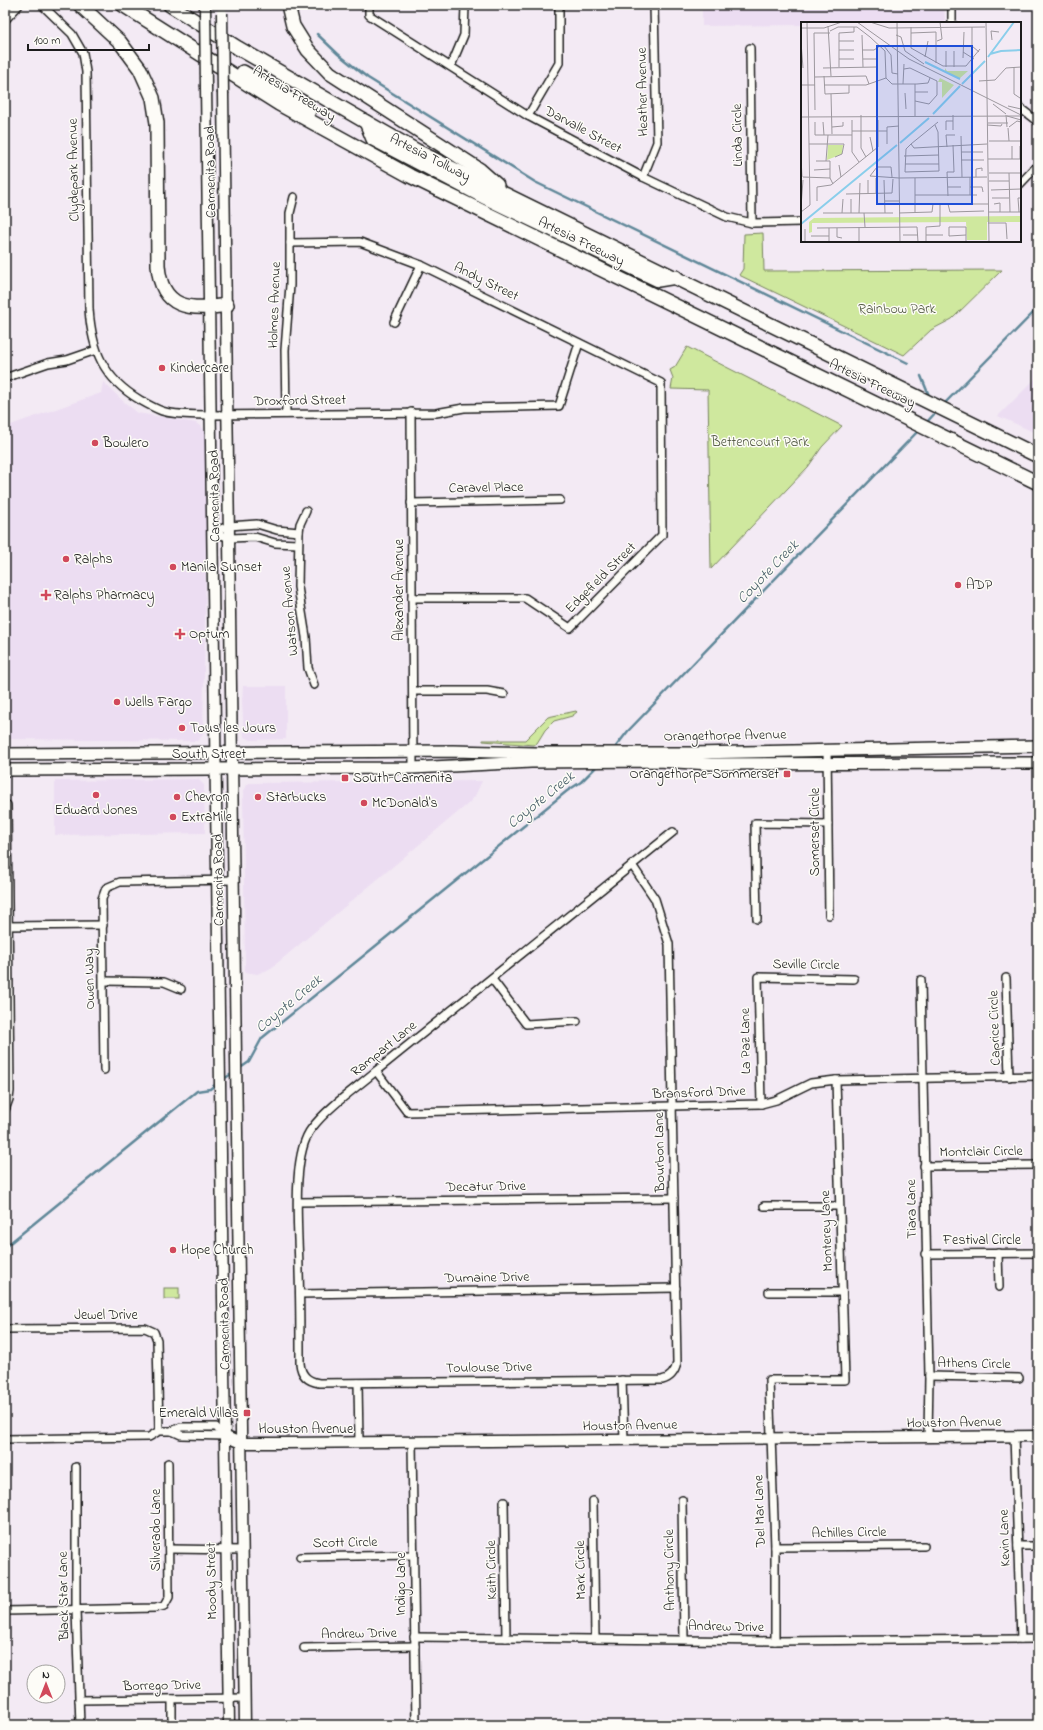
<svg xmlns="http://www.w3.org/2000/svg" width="1043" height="1730" font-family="'Indie Flower',sans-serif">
<rect width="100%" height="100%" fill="#f3eaf4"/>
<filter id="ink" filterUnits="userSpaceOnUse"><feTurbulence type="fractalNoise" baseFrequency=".025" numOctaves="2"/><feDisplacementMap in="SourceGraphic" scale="8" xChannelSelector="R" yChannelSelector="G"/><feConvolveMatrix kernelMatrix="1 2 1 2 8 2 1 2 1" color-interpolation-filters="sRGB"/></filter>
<g filter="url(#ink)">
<!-- built -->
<g fill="#ecddf2">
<polygon points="702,5 944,5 945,23 802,23 802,25 702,26"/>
<polygon points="1038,376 1038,434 998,416"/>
<polygon points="103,382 123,401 138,413 196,423 201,427 208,437 203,735 197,741 5,739 5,427 101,393"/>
<polygon points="243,686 286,686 286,739 251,740 244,737 242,701"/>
<polygon points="198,779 204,785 205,833 55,835 55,781"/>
<polygon points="482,781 475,796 469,803 270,969 257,974 245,972 243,790 249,783"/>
</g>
<!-- green -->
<g fill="#cfe89e" stroke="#76825d">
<polygon points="763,233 764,271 1002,270 952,319 931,330 904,355 739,275 743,269 744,234"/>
<polygon points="687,347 842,426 822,447 808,467 711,569 708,390 671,389 673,378 670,370 675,367"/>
<polygon points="576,711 577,712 572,716 554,721 545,730 537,743 534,745 483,741 483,740 525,740 548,717"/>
<rect x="164" y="1288" width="15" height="11"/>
</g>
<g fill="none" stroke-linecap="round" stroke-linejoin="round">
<!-- stream -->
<g stroke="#5e8798" stroke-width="2.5">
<polyline points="317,34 338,54 368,78 535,182 908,363"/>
<polyline points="921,376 930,398"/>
<polyline points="943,405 1038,308"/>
<polyline points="925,424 937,411"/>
<polyline points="614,749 628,731 919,430"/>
<polyline points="239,1069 249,1062 262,1038 567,791 581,782 598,765"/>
<polyline points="222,1080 233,1073"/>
<polyline points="5,1247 197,1091 210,1089 216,1084"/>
</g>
<defs>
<g id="street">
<path d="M42,5L72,34L83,53L86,72L89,309C92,351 103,378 140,400C147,404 154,408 162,411C177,416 195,414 210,415L436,413L464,408L559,406L579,343"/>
<polyline points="369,5 369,15 528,116 643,177 727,217 752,223 802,222"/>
<polyline points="952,5 952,23"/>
<polyline points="5,20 19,5"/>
<polyline points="750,48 752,223"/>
<polyline points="451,66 464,35 465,5"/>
<polyline points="1020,108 1038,122"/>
<polyline points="528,116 559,63 559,5"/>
<polyline points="643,177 657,142 654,5"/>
<polyline points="1020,184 1038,165"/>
<polyline points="290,243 360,242 421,265 661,383 662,535 570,628 525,598 412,598"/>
<polyline points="394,322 421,265"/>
<polyline points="5,378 48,363 67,360 96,350"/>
<polyline points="411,412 413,768"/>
<polyline points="286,414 285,350 290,285 290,213 294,197"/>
<polyline points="411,503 560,500"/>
<polyline points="306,511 300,524 299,532 298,587 306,637 308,668 314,685"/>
<polyline points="212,532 229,526 257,524 277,530 299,532"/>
<polyline points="212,532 230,538 255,537 275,543 298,544"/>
<polyline points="413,691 487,691 504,694"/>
<polyline points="827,749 829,915"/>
<path d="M632,865L655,899L669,944L677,1363C675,1372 671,1378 662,1380L319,1383C307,1381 301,1375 300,1363C300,1333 300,1302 299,1272C299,1236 290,1155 312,1128C327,1108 356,1088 376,1071L673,832"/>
<polyline points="757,919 755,823 828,824"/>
<polyline points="5,926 103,925"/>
<polyline points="1006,978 1009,1077"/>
<polyline points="492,979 526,1024 577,1021"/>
<polyline points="921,980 929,1376 928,1437"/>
<polyline points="104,981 164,982 181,989"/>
<polyline points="104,1070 102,899 106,888 120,882 233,880"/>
<polyline points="376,1071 407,1112 761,1104 776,1100 811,1083 836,1080 1038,1076"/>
<polyline points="761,1104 758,977 854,979"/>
<polyline points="5,1110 9,1099 10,1091 7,805"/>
<polyline points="924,1166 1038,1165"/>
<polyline points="298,1202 674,1198"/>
<polyline points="764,1206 839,1206"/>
<polyline points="998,1253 999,1287"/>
<polyline points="925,1254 1038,1253"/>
<polyline points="769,1292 842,1292"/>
<polyline points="300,1294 676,1288"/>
<polyline points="5,1329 145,1328 154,1332 157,1340 159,1431"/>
<polyline points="929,1376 1019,1378"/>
<polyline points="622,1380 624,1440"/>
<polyline points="358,1383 359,1442"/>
<polyline points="172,1431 181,1435 224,1436"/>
<polyline points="1014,1436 1021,1639"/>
<polyline points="5,1439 149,1437 159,1431 172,1431 181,1427 216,1427 224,1436"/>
<polyline points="412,1442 416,1725"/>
<polyline points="76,1467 76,1610 80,1725"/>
<polyline points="682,1500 684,1639"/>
<polyline points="593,1501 595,1638"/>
<polyline points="504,1502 506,1638"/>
<polyline points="1018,1546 1038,1546"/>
<polyline points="775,1547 924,1546"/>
<polyline points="169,1549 243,1550"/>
<polyline points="300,1557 414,1555"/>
<polyline points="5,1611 156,1608 164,1606 169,1597 168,1463"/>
<polyline points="414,1637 775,1641 1038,1639"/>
<polyline points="775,1641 775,1547 769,1380 845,1380 836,1080"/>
<polyline points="304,1648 415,1646"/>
<polyline points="172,1699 172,1725"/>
<polyline points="79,1700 245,1698"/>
</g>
<g id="secondary">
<polyline points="206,87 229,1725"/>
<polyline points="223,94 245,1725"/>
<polyline points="224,1436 241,1443 286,1443 1038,1436"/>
</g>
<g id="primary">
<polyline points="5,754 453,751 535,753 693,753 1038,746"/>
<polyline points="5,770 413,768 531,762 658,761 711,764 1038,763"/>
</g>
<g id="highway">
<path d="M80,5L120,42L140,69L153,98L157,123L158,265C161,309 190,311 227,305"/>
<polyline points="123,5 279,104 410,176 1038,483"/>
<polyline points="170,5 238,48 366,122 417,151 1038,456"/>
<polyline points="288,5 293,26 308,50 330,73 480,170 497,185"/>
<polyline points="243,72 309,111"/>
<polyline points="366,122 373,139 486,198 658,280 676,277"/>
</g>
</defs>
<!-- street casing -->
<use href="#street" stroke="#1c1c1c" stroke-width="10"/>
<!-- secondary casing -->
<use href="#secondary" stroke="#1c1c1c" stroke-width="13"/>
<!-- primary casing -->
<use href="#primary" stroke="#1c1c1c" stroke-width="14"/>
<!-- highway casing -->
<use href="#highway" stroke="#1c1c1c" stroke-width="16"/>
<!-- street -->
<use href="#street" stroke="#fdfcf7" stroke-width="7"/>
<!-- secondary -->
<use href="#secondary" stroke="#fdfcf7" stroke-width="10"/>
<!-- primary -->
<use href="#primary" stroke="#fdfcf7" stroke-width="11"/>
<!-- highway -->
<use href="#highway" stroke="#fdfcf7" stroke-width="13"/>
<defs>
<g id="secondary-bridge">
<polyline points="205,5 206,87"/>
<polyline points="222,13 223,94"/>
</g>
</defs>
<!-- secondary-bridge casing -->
<use href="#secondary-bridge" stroke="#1c1c1c" stroke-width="13" stroke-linecap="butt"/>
<!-- secondary-bridge -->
<use href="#secondary-bridge" stroke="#fdfcf7" stroke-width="10"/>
</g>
</g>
<!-- markers -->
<g fill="#d1495b" stroke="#fdfcf7" stroke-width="1.5">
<circle cx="162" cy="368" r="4"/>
<circle cx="95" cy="443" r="4"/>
<circle cx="66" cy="559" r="4"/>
<circle cx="173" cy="567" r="4"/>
<circle cx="958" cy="585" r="4"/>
<path d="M44 589h4v4h4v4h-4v4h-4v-4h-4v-4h4z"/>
<path d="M178 628h4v4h4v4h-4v4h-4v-4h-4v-4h4z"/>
<circle cx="117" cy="702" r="4"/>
<circle cx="182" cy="728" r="4"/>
<rect x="783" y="770" width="8" height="8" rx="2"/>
<rect x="341" y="774" width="8" height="8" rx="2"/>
<circle cx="96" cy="795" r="4"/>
<circle cx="177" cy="797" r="4"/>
<circle cx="258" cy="797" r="4"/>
<circle cx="364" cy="803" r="4"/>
<circle cx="173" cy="817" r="4"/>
<circle cx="173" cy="1250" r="4"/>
<rect x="243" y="1409" width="8" height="8" rx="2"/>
</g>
<g text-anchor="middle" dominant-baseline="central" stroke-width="3" stroke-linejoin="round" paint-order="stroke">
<!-- street labels -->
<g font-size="14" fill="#1c1c1c" stroke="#fdfcf7">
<text transform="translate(643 92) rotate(-91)">Heather Avenue</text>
<text transform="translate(294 94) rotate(31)">Artesia Freeway</text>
<text transform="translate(583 130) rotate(28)">Darvalle Street</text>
<text transform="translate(738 135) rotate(-91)">Linda Circle</text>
<text transform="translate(430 158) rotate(27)">Artesia Tollway</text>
<text transform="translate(74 170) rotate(-91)">Clydepark Avenue</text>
<text transform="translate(211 172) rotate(-91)">Carmenita Road</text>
<text transform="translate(581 242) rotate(26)">Artesia Freeway</text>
<text transform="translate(486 282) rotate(26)">Andy Street</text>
<text transform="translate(275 305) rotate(-88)">Holmes Avenue</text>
<text transform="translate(872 384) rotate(26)">Artesia Freeway</text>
<text transform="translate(300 401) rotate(-1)">Droxford Street</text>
<text transform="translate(486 488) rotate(-1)">Caravel Place</text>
<text transform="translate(215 496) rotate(-91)">Carmenita Road</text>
<text transform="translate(601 578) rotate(-45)">Edgefield Street</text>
<text transform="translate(399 590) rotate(-90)">Alexander Avenue</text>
<text transform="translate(290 611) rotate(-95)">Watson Avenue</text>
<text transform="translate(725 736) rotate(-1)">Orangethorpe Avenue</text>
<text x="209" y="754">South Street</text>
<text transform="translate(815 832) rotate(-90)">Somerset Circle</text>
<text transform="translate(219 880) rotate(-91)">Carmenita Road</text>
<text transform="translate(806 965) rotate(1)">Seville Circle</text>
<text transform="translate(90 979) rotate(-91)">Owen Way</text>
<text transform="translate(995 1028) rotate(-92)">Caprice Circle</text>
<text transform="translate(746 1041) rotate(-91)">La Paz Lane</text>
<text transform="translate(384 1049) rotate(-39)">Rampart Lane</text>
<text transform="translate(699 1093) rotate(-2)">Bransford Drive</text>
<text transform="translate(660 1152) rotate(-91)">Bourbon Lane</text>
<text transform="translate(981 1152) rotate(-1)">Montclair Circle</text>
<text transform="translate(486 1187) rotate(-1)">Decatur Drive</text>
<text transform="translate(912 1209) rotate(-91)">Tiara Lane</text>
<text transform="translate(827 1231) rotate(-92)">Monterey Lane</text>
<text x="982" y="1240">Festival Circle</text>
<text transform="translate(487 1278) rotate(-1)">Dumaine Drive</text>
<text x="106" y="1315">Jewel Drive</text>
<text transform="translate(225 1324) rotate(-91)">Carmenita Road</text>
<text transform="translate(974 1364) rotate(1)">Athens Circle</text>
<text transform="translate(489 1368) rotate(-1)">Toulouse Drive</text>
<text transform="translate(954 1423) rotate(-1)">Houston Avenue</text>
<text transform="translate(630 1426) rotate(-1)">Houston Avenue</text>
<text x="306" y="1429">Houston Avenue</text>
<text transform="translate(760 1511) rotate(-92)">Del Mar Lane</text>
<text transform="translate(156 1530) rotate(-90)">Silverado Lane</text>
<text transform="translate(849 1533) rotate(-1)">Achilles Circle</text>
<text transform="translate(1005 1538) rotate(-92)">Kevin Lane</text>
<text transform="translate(345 1543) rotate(-1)">Scott Circle</text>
<text transform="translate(492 1570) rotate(-91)">Keith Circle</text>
<text transform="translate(581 1570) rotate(-91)">Mark Circle</text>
<text transform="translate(670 1570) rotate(-91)">Anthony Circle</text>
<text transform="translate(212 1581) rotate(-91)">Moody Street</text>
<text transform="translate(401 1584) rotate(-90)">Indigo Lane</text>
<text transform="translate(64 1596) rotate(-91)">Black Star Lane</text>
<text transform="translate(726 1627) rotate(1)">Andrew Drive</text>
<text transform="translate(359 1634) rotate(-1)">Andrew Drive</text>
<text transform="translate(162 1686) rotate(-1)">Borrego Drive</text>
</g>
<!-- park labels -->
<g font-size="14" fill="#525943" stroke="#fdfcf7">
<text x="897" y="309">Rainbow Park</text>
<text x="760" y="442">Bettencourt Park</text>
</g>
<!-- poi labels -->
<g font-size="14" fill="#1c1c1c" stroke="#fdfcf7" text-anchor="start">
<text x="170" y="368">Kindercare</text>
<text x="103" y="443">Bowlero</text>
<text x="74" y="559">Ralphs</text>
<text x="181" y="567">Manila Sunset</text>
<text x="966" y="585">ADP</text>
<text x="54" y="595">Ralphs Pharmacy</text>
<text x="189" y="634">Optum</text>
<text x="125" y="702">Wells Fargo</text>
<text x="190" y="728">Tous les Jours</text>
<text x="779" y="774" text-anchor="end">Orangethorpe-Sommerset</text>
<text x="353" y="778">South-Carmenita</text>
<text x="185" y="797">Chevron</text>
<text x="266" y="797">Starbucks</text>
<text x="372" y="803">McDonald's</text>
<text x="96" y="810" text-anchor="middle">Edward Jones</text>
<text x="181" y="817">ExtraMile</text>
<text x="181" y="1250">Hope Church</text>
<text x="239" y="1413" text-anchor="end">Emerald Villas</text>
</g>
<!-- water labels -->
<g font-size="15" font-style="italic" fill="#425a64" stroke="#fdfcf7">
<text transform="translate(768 572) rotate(-46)">Coyote Creek</text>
<text transform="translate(541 800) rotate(-39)">Coyote Creek</text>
<text transform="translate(289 1004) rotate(-40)">Coyote Creek</text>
</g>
</g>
<!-- overview -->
<g transform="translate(801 22)">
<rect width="220" height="220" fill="#f3eaf4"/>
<path d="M144,46L146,49H167L158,57L144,49ZM139,56L153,63L141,76V60H137ZM27,123H42L41,132L26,138ZM220,194V200H186V218H166L165,200L11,201V210L8,211V200L13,196Z" fill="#cfe89e"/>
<path fill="none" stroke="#8aceeb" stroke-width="2" d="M189,32L200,29L220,28M187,35L213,0M124,40L159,57M161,62L184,39M132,92L159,64M99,121L128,96M0,202L96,123"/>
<path fill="none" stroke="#9d989e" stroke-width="1" d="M56,0L108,37L220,93M69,0L88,6L184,5M96,0L99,220M185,0L188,220M27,4L30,54M110,5V26L142,44H165L179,27M171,5V24L178,30M0,6H23L41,0M29,9L37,5H56L69,15L84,29L85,56M110,11L135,10V41M61,13L62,45M95,13L100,15L104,29L123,42M191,18L190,9L198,10M38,19H53M136,19L141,17L139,0M0,20L2,46M83,24L90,33L91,51L97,52M38,28H53M62,28H73L79,24M145,29V45M153,29V45M162,30L173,37M124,35L127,19M162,36L163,10M38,37H53M62,37H75M38,45V11L53,10V5M213,45V72L219,76M22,46L76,45M103,47L109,46L136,59V73L128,82L114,79M23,54L24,72L48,71V63M14,55L65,54L68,62M85,56L91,62H116L127,61L129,56M178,59L194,58L205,46L220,45M102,62L103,42M114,62V94M0,63H14M23,63H65L85,56M114,70H127M104,71L105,87M30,72L31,112M192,82L205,92M207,84L220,87M14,88L13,11H29M60,93V126L65,135M152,93V108M205,93L206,105M206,94L220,98M0,95L220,94M51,98V130L58,140M14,100V113H51M22,100L23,113M187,101H207M0,102V126M134,103L137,110L138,149L104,150L105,127L110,122L137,100M186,103L200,104L201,102M31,105L42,104V100M208,105L216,99L220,100M207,106L208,119H220M145,108V99H152M51,109H86M160,114L161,155M69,115L72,129M188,119H208M8,122H43L41,132L34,135M86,122V105L98,104M110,122L113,126L186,122M219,124V137M146,125L145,113H154M160,130H182M103,134L138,133M0,136L1,155M187,137H220M211,137V124M160,138H183M15,139H29V156L32,162M25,139L27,113M104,142H138M38,143L40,155M13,148L29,147M188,151H220M208,151L209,190M2,155L29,156M91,155L90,145H76L69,154L98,156L186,155M169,155V173M175,155V147L181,146V149M75,156V171M114,156V190M83,158L84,191M188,159H208M147,165H160M169,165H181L182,170M190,168L220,167M67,171V158M45,172L91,171L92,157M114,173H176M147,174L146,150H153L152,123M191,176H208M16,179V165L30,163L77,125V98M84,179H98M147,182L149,190L183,189M193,182L199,181V190M0,185L2,158M0,190L9,183L6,0M187,190H220M218,190L217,176H220M22,191H92M41,191L42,177M50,191V177M58,191L59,161M63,191L64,205M98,191L131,190L132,182H187M187,201H205L206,217M16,206L116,205L117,220M28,206V220M36,206V215L41,216M4,207V220M102,213H117M125,213H142M165,213L148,214V205H165V220M10,214H28M58,220V205M125,220V205L139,204V182"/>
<path fill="#1d4ed8" fill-opacity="0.15" stroke="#1d4ed8" stroke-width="2" d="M76,24H171V182H76Z"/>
<rect width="220" height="220" fill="none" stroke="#1c1c1c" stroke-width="2"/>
</g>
<!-- margin -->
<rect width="1043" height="1730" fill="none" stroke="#fdfcf7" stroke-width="20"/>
<rect x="10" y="10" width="1023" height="1710" fill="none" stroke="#1c1c1c" stroke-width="1.5" filter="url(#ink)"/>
<!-- north arrow -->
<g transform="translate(46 1684)"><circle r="19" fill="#fdfcf7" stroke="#a3a29f"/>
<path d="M0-3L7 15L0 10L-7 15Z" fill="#d1495b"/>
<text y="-6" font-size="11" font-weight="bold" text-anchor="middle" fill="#1c1c1c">N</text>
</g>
<!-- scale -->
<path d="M28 44v6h121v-6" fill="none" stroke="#1c1c1c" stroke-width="2"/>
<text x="34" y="44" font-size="12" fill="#1c1c1c" stroke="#fdfcf7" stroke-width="3" paint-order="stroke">100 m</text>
</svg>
